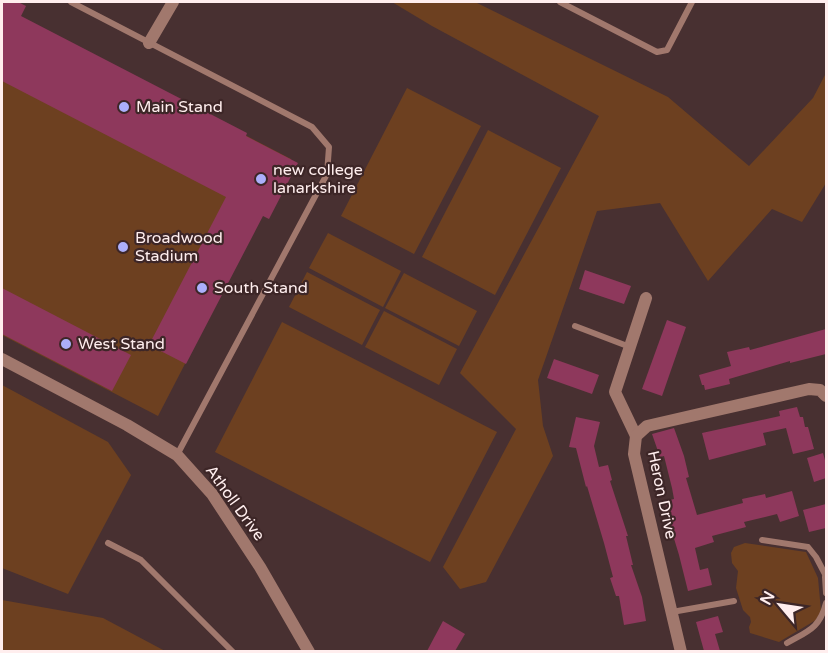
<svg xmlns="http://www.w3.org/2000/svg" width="828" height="653" font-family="'Varela Round',sans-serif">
<rect width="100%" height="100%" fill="#483031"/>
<!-- green -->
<g fill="#6d4020">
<polygon points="392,2 475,2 668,97 749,166 813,98 826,73 826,183 802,222 772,209 708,281 660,203 597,211 538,380 543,426 553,456 486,582 460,589 443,567 516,429 460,373 599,116 432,26"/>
<polygon points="18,17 291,159 158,416 2,335 2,48"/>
<polygon points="407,88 481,126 414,254 341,216"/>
<polygon points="488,130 561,168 495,295 422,257"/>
<polygon points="328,233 401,271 383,307 309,268"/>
<polygon points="307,272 380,310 362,345 289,307"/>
<polygon points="404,273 477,311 459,346 385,308"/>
<polygon points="384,311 457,349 439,385 365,347"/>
<polygon points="282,322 497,432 430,562 215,452"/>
<polygon points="2,385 108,442 131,475 68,594 2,568"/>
<polygon points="745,543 806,552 818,578 821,611 816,620 779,642 750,633 749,627 751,622 750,617 743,610 736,588 738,571 732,563 731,553 734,547"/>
<polygon points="2,600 103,618 165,651 2,651"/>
</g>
<!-- building -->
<g fill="#8e385c">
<polygon points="2,2 18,2 26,6 21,16 247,133 246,136 298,163 269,219 263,216 186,364 149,345 226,197 2,81"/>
<polygon points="585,270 631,286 624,304 579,289"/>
<polygon points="2,288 131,355 112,391 2,334"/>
<polygon points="667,320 686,327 662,396 642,389"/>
<polygon points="826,329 826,354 790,363 790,361 729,379 730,384 705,390 704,385 702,385 699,375 731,366 727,352 749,347 750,350"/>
<polygon points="554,359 599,375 592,394 547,378"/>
<polygon points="797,407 800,417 803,417 805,427 808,427 814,449 793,454 786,428 763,433 766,445 709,460 702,433 780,416 779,411"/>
<polygon points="576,417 600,422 594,446 599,467 608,465 612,480 610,481 628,536 626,536 633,565 631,565 642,597 646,621 624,625 619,596 616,596 610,578 613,577 604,543 587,486 586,487 576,448 569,447"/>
<polygon points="674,428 684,456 689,477 686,478 697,515 743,503 742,499 765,494 766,498 792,491 799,516 780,522 777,514 744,522 746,527 712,536 714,542 695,548 700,570 708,568 712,585 688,591 679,555 669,522 671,521 665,501 674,499 672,488 664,456 660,457 652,434"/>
<polygon points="823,453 826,464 826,478 814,482 807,458"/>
<polygon points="826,504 826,528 809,532 803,510"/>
<polygon points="718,616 723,632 715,634 720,651 704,651 696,622"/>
<polygon points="443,621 465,634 455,651 427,651"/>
</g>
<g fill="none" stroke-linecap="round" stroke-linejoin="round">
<!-- lane -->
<g stroke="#a1786d" stroke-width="6">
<polyline points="71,2 312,127 329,147 327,174 177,455"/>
<polyline points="560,2 657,52 667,50 692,2"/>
<polyline points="575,326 630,347"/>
<polyline points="762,540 808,547 816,557 826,576"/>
<polyline points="108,543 141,560 233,652"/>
<polyline points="825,577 826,593"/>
<polyline points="672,612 734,601"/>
<path d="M787,643C808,631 820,628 826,603"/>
</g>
<!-- street -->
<g stroke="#a1786d" stroke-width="12">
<polyline points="149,43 173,2"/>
<polyline points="2,359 127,425 177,455 212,494 260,567 309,652"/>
<polyline points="636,436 615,392 646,298"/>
<polyline points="681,652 634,454 636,436 647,426 809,389 820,390 826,396"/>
</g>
</g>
<!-- markers -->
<g fill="#acaffb" stroke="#3d2627" stroke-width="2">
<circle cx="124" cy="107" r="6"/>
<circle cx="261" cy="179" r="6"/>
<circle cx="123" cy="247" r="6"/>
<circle cx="202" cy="288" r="6"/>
<circle cx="66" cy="344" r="6"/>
</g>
<g text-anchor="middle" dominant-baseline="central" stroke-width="4.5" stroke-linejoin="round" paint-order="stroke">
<!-- poi labels -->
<g font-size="16" fill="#fee" stroke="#3d2627" text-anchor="start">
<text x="136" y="107">Main Stand</text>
<text x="273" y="170">new college<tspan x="273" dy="18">lanarkshire</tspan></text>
<text x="135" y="238">Broadwood<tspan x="135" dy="18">Stadium</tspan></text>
<text x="214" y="288">South Stand</text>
<text x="78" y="344">West Stand</text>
</g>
<!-- street labels -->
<g font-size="16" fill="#fee" stroke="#3d2627">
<text transform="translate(662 495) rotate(78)">Heron Drive</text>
<text transform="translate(235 503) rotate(54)">Atholl Drive</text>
</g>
</g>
<!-- border -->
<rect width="828" height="653" fill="none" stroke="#ffeeee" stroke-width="6"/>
<!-- north arrow -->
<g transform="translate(780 605) rotate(299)" stroke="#3d2627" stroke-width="4.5" paint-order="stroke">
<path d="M0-4.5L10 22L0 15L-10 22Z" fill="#ffeeee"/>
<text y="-9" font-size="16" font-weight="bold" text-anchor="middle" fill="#ffeeee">N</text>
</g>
</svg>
